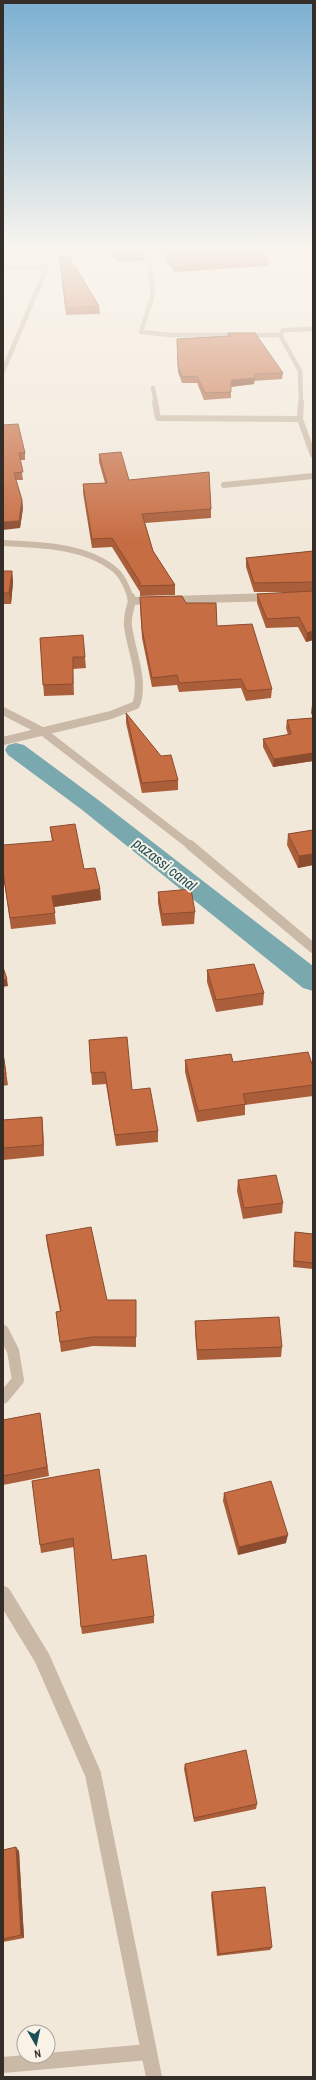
<svg xmlns="http://www.w3.org/2000/svg" width="316" height="2080" font-family="'Archivo Narrow',sans-serif">
<rect width="100%" height="100%" fill="#f2e8da"/>
<g fill="none" stroke-linecap="round" stroke-linejoin="round">
<!-- canal -->
<polygon fill="#79a8af" fill-rule="evenodd" points="16,743 24,745 97,799 313,966 313,991 303,988 81,809 8,755 5,750 8,745"/>
<!-- minor-far5 -->
<g stroke="#cab9a6" stroke-width="4.5">
<polyline points="156,250 148,253 153,294 141,332 170,335 280,335"/>
<polyline points="3,268 47,267 3,371"/>
<polyline points="153,388 156,403"/>
<polyline points="301,403 300,371 280,335 283,330 313,329"/>
</g>
<!-- minor-far4 -->
<g stroke="#cab9a6" stroke-width="6">
<polyline points="155,402 158,418 300,419"/>
<polyline points="301,402 300,419 313,455"/>
<polyline points="224,485 313,476"/>
<path d="M3,543C39,545 84,545 114,569C123,576 127,588 131,598"/>
<polyline points="238,598 271,597"/>
</g>
<!-- minor-far3 -->
<g stroke="#cab9a6" stroke-width="8">
<polyline points="131,597 132,601 153,600"/>
<polyline points="171,600 271,597"/>
<polyline points="3,711 42,731 191,846"/>
<path d="M3,741L111,715L136,705C145,680 131,651 128,626C127,617 130,609 132,601"/>
</g>
<!-- minor-far2 -->
<polyline stroke="#cab9a6" stroke-width="10" points="190,845 313,948"/>
<!-- minor-far1 -->
<polyline stroke="#cab9a6" stroke-width="12" points="3,1331 13,1351 18,1380 3,1398"/>
<!-- minor -->
<g stroke="#cab9a6" stroke-width="16">
<polyline points="3,1594 42,1658 93,1774 154,2077"/>
<polyline points="3,2065 148,2052"/>
</g>
</g>
<!-- wall -->
<g fill="#ab5e3a">
<polygon points="58,250 65,250 99,306 100,314 66,315"/>
<polygon points="112,250 148,250 145,251 145,260 117,262"/>
<polygon points="160,250 260,250 269,261 269,266 174,272"/>
<polygon points="228,333 283,373 282,379 254,381 254,384 231,387 231,398 204,400 197,383 182,383 178,372 177,339 228,336"/>
<polygon points="3,425 25,453 25,460 20,460 23,480 16,480 22,500 23,508 20,528"/>
<polygon points="99,454 129,480 211,509 211,518 145,523 153,551 175,585 175,595 140,596 140,592 112,547 92,548 83,493 83,484 105,483 99,462"/>
<polygon points="313,551 313,640 306,642 298,627 266,628 257,603 257,594 308,592 254,592 246,567 246,558"/>
<polygon points="3,571 12,571 13,582 11,604 3,604"/>
<polygon points="186,603 217,626 272,689 271,698 246,701 241,688 179,692 177,685 152,687 142,638 140,606"/>
<polygon points="40,638 85,657 86,668 73,669 74,695 44,696"/>
<polygon points="312,705 313,705 313,717 311,713"/>
<polygon points="126,713 178,780 178,790 142,793 126,723"/>
<polygon points="313,718 313,761 273,767 263,747 263,739 288,735 286,728 287,720"/>
<polygon points="50,827 100,889 101,900 54,907 56,924 11,929 3,874 52,841"/>
<polygon points="313,830 313,865 298,868 287,845 288,834"/>
<polygon points="158,892 195,912 194,924 162,926 158,903"/>
<polygon points="207,970 264,993 263,1005 216,1012 207,982"/>
<polygon points="89,1040 132,1090 158,1131 158,1142 116,1146 106,1084 92,1085"/>
<polygon points="3,1051 8,1085 3,1086"/>
<polygon points="185,1060 233,1062 313,1067 313,1096 245,1105 245,1115 197,1122 185,1072"/>
<polygon points="42,1117 43,1128 44,1156 3,1160 3,1120"/>
<polygon points="238,1180 283,1203 282,1213 243,1219 237,1191"/>
<polygon points="295,1232 313,1234 313,1269 293,1267 294,1239"/>
<polygon points="46,1235 107,1300 136,1300 136,1347 93,1346 61,1352 56,1312 60,1311 47,1245"/>
<polygon points="195,1321 282,1347 281,1357 197,1360 195,1331"/>
<polygon points="40,1413 49,1476 3,1485 3,1420"/>
<polygon points="32,1481 154,1616 154,1623 82,1634 81,1627 74,1547 41,1553"/>
<polygon points="224,1493 286,1543 238,1555 223,1501"/>
<polygon points="185,1764 257,1804 256,1809 194,1822 184,1769"/>
<polygon points="3,1850 19,1851 24,1938 3,1942"/>
<polygon points="212,1892 272,1947 270,1950 217,1956 211,1895"/>
</g>
<!-- shaded-wall -->
<g fill="#8b4c2f">
<polygon points="145,252 145,260 117,262 116,254"/>
<polygon points="255,378 254,384 230,387 231,380"/>
<polygon points="22,500 23,508 20,528 3,530 3,522"/>
<polygon points="12,571 13,582 11,604 9,593"/>
<polygon points="313,631 313,640 306,642 307,633"/>
<polygon points="313,753 313,761 273,767 274,759"/>
<polygon points="313,854 313,865 298,868 299,856"/>
<polygon points="100,889 101,900 53,907 52,896"/>
<polygon points="7,979 8,986 3,987 3,980"/>
<polygon points="42,1117 43,1128 44,1156 43,1145"/>
<polygon points="288,1535 286,1543 238,1555 239,1547"/>
<polygon points="16,1847 19,1851 24,1938 21,1935"/>
</g>
<!-- building -->
<g fill="#c76d43" stroke="#8b4c2f">
<polygon points="59,250 65,250 99,306 66,308"/>
<polygon points="115,250 145,250 145,252 116,254"/>
<polygon points="163,250 260,250 269,261 174,267"/>
<polygon points="228,333 255,333 283,373 255,374 255,378 231,380 231,392 205,393 197,376 182,377 178,366 177,339 231,336"/>
<polygon points="18,424 25,453 19,453 23,472 14,473 22,500 19,521 3,522 3,425"/>
<polygon points="121,452 129,480 209,472 211,509 142,514 153,551 175,585 140,586 140,582 112,538 92,539 83,484 107,483 99,454"/>
<polygon points="313,551 313,582 254,583 246,558"/>
<polygon points="3,571 12,571 9,593 3,593"/>
<polygon points="313,591 313,631 307,633 299,617 267,619 257,594"/>
<polygon points="182,596 186,603 216,603 217,626 252,624 272,689 247,691 241,679 179,683 177,675 152,678 142,629 140,597"/>
<polygon points="83,635 85,657 73,657 73,684 43,685 40,638"/>
<polygon points="126,713 161,756 171,755 178,780 142,783"/>
<polygon points="313,718 313,753 274,759 263,739 291,734 287,720"/>
<polygon points="75,824 84,869 95,868 100,889 52,896 55,913 10,918 3,872 3,845 53,841 50,827"/>
<polygon points="313,830 313,854 299,856 288,834"/>
<polygon points="191,889 195,912 162,914 158,892"/>
<polygon points="254,964 264,993 216,1000 207,970"/>
<polygon points="3,967 7,979 3,980"/>
<polygon points="127,1037 132,1090 150,1088 158,1131 115,1135 105,1072 91,1073 89,1040"/>
<polygon points="308,1052 313,1067 313,1085 243,1094 246,1104 198,1111 185,1060 231,1054 233,1062"/>
<polygon points="3,1053 6,1074 3,1074"/>
<polygon points="42,1117 43,1145 3,1148 3,1120"/>
<polygon points="276,1175 283,1203 244,1208 238,1180"/>
<polygon points="91,1227 107,1300 136,1300 136,1337 92,1337 60,1342 56,1312 61,1311 46,1235"/>
<polygon points="295,1232 313,1234 313,1263 294,1261"/>
<polygon points="279,1317 282,1347 197,1350 195,1321"/>
<polygon points="40,1413 47,1467 3,1476 3,1420"/>
<polygon points="99,1469 112,1560 146,1555 154,1616 81,1627 73,1538 40,1545 32,1481"/>
<polygon points="271,1481 288,1535 239,1547 224,1493"/>
<polygon points="246,1750 257,1804 194,1818 185,1764"/>
<polygon points="16,1847 21,1935 3,1939 3,1850"/>
<polygon points="265,1887 272,1947 219,1954 212,1892"/>
</g>
<!-- sky -->
<linearGradient id="sky" x2="0" y2="1"><stop stop-color="#7bafd1"/><stop offset="0.46" stop-color="#f9f5ee"/><stop offset="1" stop-color="#f9f5ee" stop-opacity="0"/></linearGradient>
<rect width="316" height="541" fill="url(#sky)"/>
<g text-anchor="middle" dominant-baseline="central" stroke-width="4" stroke-linejoin="round" paint-order="stroke">
<!-- water labels -->
<g font-size="15" font-style="italic" fill="#1c4e57" stroke="#f9f2e6">
<text transform="translate(165 864) rotate(38)">pazassi canal</text>
</g>
</g>
<!-- border -->
<rect width="316" height="2080" fill="none" stroke="#352d27" stroke-width="8"/>
<!-- north arrow -->
<g transform="translate(36 2044) rotate(171)"><circle r="19" fill="#f9f2e6" stroke="#aba39a"/>
<path d="M0-3L7 15L0 10L-7 15Z" fill="#1c4e57"/>
<text y="-6" font-size="11" font-weight="bold" text-anchor="middle" fill="#352d27">N</text>
</g>
</svg>
